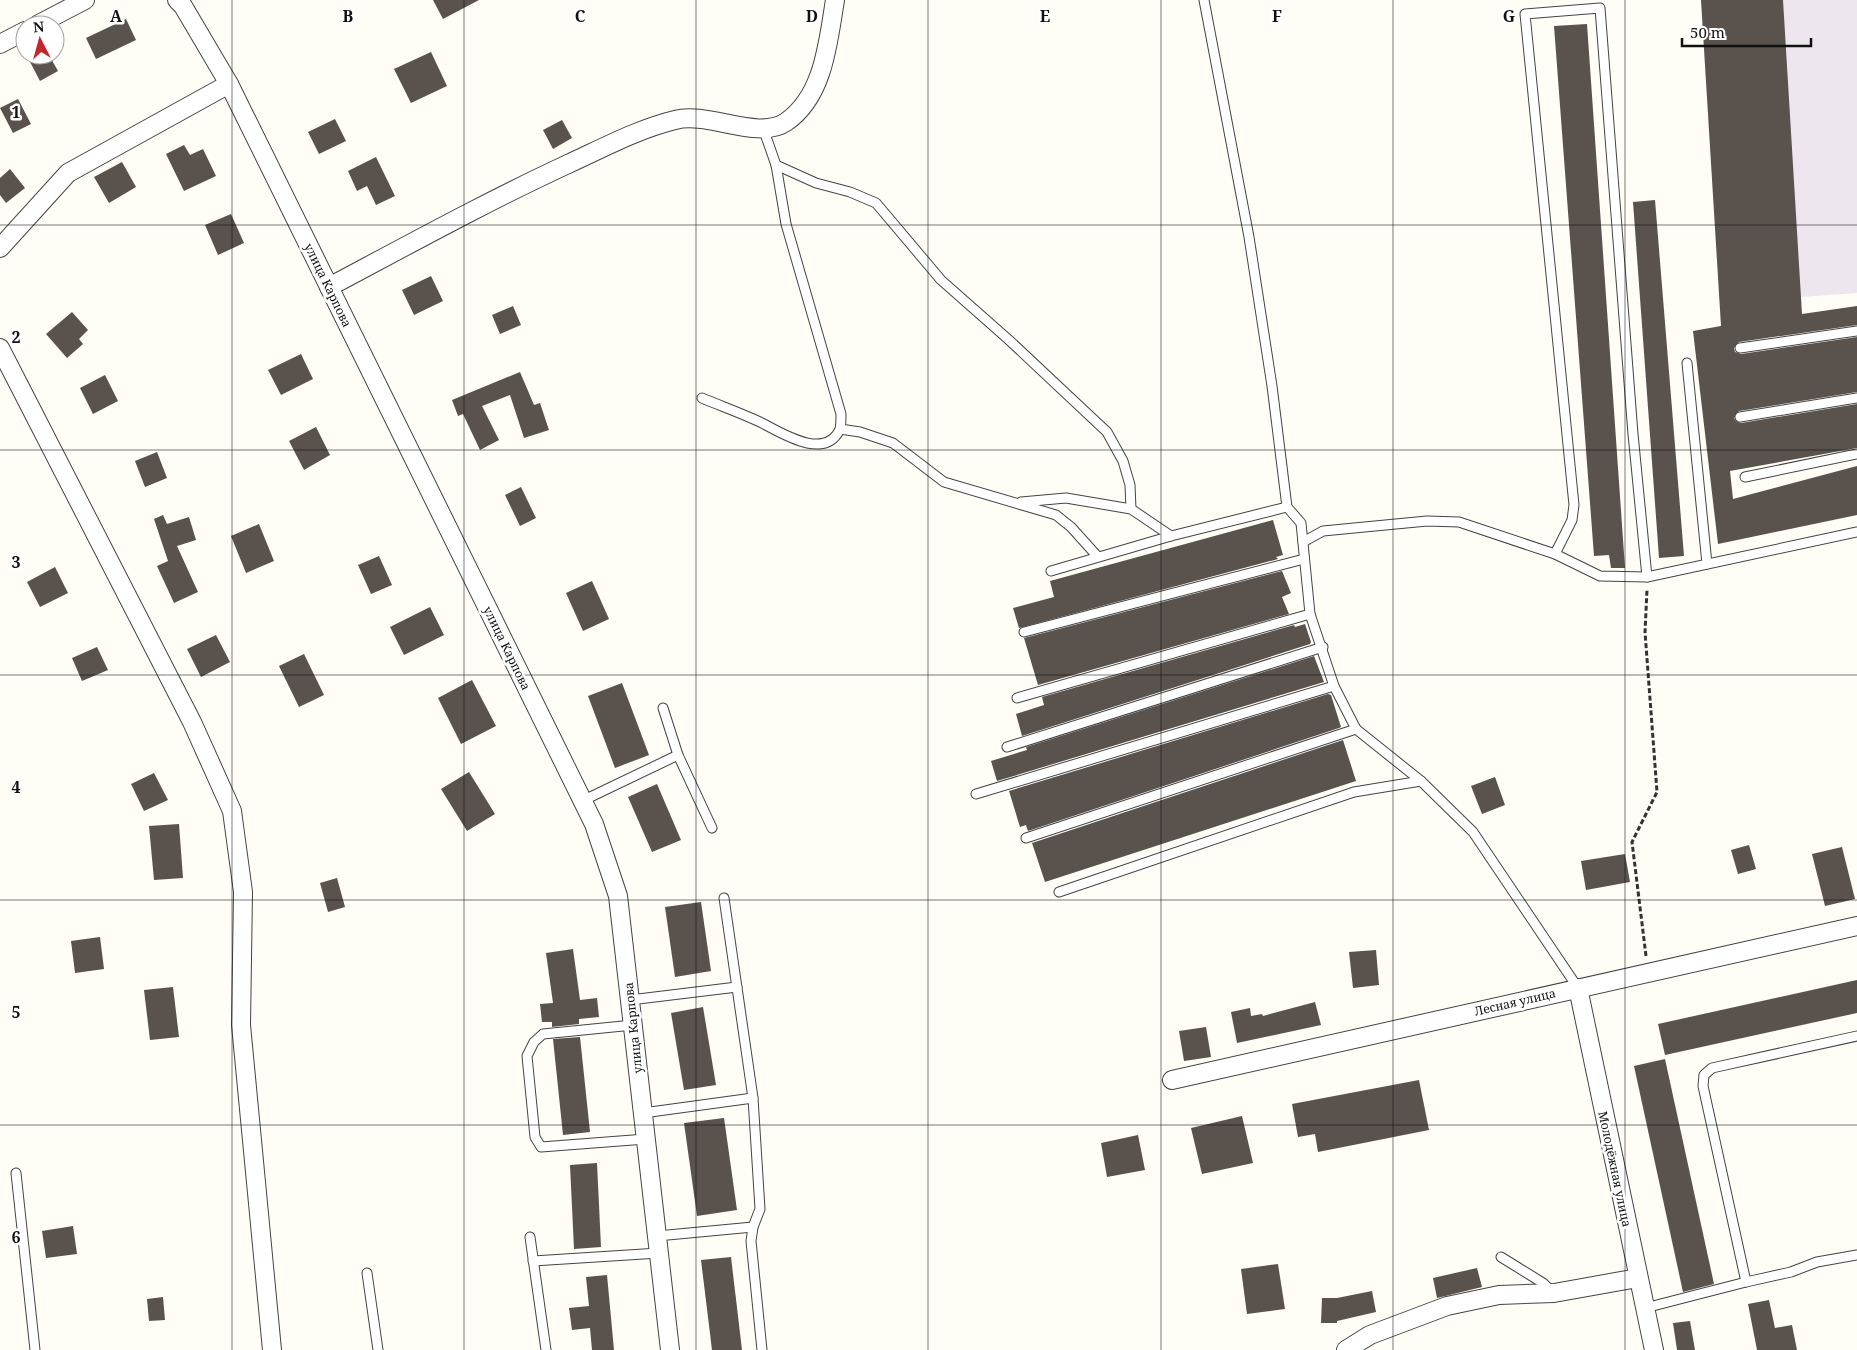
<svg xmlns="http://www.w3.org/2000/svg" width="1857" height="1350" font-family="'Noto Serif',serif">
<rect width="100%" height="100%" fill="#fffdf5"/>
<!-- industrial -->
<polygon fill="#eee6ef" points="1701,0 1857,0 1857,293 1720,303"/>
<!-- building -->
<g fill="#5a524d">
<polygon points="433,0 479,0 443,19"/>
<polygon points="1701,0 1783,0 1802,314 1857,306 1857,325 1739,342 1734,348 1735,352 1741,354 1857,337 1857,392 1739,411 1734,418 1736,421 1741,423 1857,404 1857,448 1730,471 1733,499 1857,466 1857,515 1718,544 1693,331 1721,326"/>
<polygon points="126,19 136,40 96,59 86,38"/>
<polygon points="1587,24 1625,568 1611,568 1609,555 1594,556 1554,26"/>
<polygon points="431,52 447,86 411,103 394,69"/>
<polygon points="39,55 49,55 58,71 40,81 29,60"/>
<polygon points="18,99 31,124 13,133 0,108"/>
<polygon points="335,119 346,141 319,154 308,132"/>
<polygon points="562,120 572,138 553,149 543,130"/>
<polygon points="184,145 190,155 203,149 216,176 184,191 166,154"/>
<polygon points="376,157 395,196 376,205 367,186 357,191 348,171"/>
<polygon points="122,162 136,187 109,203 94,177"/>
<polygon points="10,169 25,188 6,203 0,195 0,178"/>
<polygon points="1655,200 1684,556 1659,558 1633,202"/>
<polygon points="231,214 244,243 218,255 205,225"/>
<polygon points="431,276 443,301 414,315 402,290"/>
<polygon points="513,306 521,325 500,334 492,315"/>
<polygon points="72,312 88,330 79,339 83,344 67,358 46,334"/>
<polygon points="301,354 313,379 281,395 268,370"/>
<polygon points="520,372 534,405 540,403 549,430 524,438 510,395 482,406 499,440 480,450 463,414 458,416 452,400"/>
<polygon points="105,375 118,401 93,414 80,388"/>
<polygon points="316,427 330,455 304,470 289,441"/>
<polygon points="157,452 167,478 145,487 135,461"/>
<polygon points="521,487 536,518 520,526 505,495"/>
<polygon points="163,515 167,524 189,517 196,540 177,546 198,592 174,603 157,566 168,561 154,519"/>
<polygon points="1273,520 1283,555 1276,557 1278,559 1019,628 1013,608 1054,597 1050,581"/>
<polygon points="259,524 274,561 246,573 231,536"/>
<polygon points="379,556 392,585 371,594 358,565"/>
<polygon points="55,567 68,593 40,607 27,582"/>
<polygon points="1282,571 1291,593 1282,597 1289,614 1038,685 1024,638"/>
<polygon points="592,581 609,619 583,631 566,593"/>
<polygon points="430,607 444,635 404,655 390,627"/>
<polygon points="1305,624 1311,642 1310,644 1022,736 1016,714 1044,705 1042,697 1294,625 1295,627"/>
<polygon points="216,635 230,662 201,677 187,649"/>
<polygon points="97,647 108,670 82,681 72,658"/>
<polygon points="304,654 324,695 299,707 279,666"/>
<polygon points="1314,656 1324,682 997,781 991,761 1027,750 1026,747"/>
<polygon points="472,680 496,726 461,744 438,698"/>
<polygon points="622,683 649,755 615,768 588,696"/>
<polygon points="1328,694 1331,695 1341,727 1339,728 1028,831 1026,825 1020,827 1009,791"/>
<polygon points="1343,740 1356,781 1045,882 1032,843"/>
<polygon points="469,772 495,814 467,831 441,789"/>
<polygon points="154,773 168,800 144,811 131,784"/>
<polygon points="1495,777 1505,805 1482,814 1471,786"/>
<polygon points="657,784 681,840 652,852 628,797"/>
<polygon points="179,824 183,878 154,880 149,826"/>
<polygon points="1749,845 1756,869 1738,874 1731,850"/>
<polygon points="1842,847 1855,899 1825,906 1812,854"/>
<polygon points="1625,854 1630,882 1586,890 1581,861"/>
<polygon points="337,878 345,907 328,912 320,883"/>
<polygon points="701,902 711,971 675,977 665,907"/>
<polygon points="100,937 104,969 75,973 71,941"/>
<polygon points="573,949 580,1000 597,998 599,1017 579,1019 579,1024 552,1027 552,1022 542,1022 540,1004 553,1003 546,953"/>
<polygon points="1376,950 1379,985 1353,988 1349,952"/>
<polygon points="1857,980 1857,1013 1665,1055 1658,1024"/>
<polygon points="173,987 179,1037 150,1040 144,990"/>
<polygon points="1315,1002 1321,1025 1237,1043 1231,1012 1250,1008 1251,1016 1262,1014 1263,1016"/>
<polygon points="703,1007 716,1085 684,1090 671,1013"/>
<polygon points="1206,1027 1211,1057 1184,1061 1179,1031"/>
<polygon points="580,1037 590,1132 563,1135 553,1039"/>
<polygon points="1665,1059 1714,1284 1683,1292 1634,1066"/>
<polygon points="1419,1080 1429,1130 1318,1152 1315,1134 1298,1137 1292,1104"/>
<polygon points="1242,1116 1253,1163 1202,1174 1191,1128"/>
<polygon points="724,1118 737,1210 697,1216 684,1123"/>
<polygon points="1138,1135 1145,1170 1107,1177 1101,1143"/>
<polygon points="597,1163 601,1247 574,1249 570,1165"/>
<polygon points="73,1226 77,1254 46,1258 42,1231"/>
<polygon points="731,1257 742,1350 712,1350 701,1260"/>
<polygon points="1278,1264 1285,1309 1247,1314 1241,1269"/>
<polygon points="1477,1268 1482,1287 1437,1298 1433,1278"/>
<polygon points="607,1275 614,1350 592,1350 590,1328 572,1330 569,1308 589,1306 586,1277"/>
<polygon points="1372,1291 1376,1312 1337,1321 1337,1323 1321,1323 1322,1298 1337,1298"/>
<polygon points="163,1297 165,1320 149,1321 147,1299"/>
<polygon points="1769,1300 1775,1328 1792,1325 1797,1350 1757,1350 1748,1304"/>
<polygon points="1690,1321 1695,1350 1677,1350 1673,1323"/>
</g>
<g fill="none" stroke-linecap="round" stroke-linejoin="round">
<defs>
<g id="lane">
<polyline points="1204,0 1249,237 1272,386 1287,507 1301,523 1310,614 1334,686 1356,729 1421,781 1473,832 1578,988"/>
<polyline points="776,165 816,183 850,192 876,203 941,280 1009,340 1107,432 1123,461 1130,485 1131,509"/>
<polyline points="1740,348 1857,331"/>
<polyline points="1687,363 1707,564"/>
<path d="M702,398C721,406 741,413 760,422C780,432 825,462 840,429C841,425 841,418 841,414L786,224L776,165L763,128"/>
<polyline points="1740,417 1857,398"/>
<polyline points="840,429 860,432 893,443 944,482 1056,515 1071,527 1098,557"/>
<polyline points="1745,477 1857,454"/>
<polyline points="1021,502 1066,498 1131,509 1171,536"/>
<polyline points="1303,542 1323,531 1427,521 1459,522 1555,554 1600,576 1647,577 1857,532"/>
<polyline points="1555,554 1572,520 1574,505 1525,14 1600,8 1633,434 1647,577"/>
<polyline points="1051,571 1171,536 1287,507"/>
<polyline points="1024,632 1304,559"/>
<polyline points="1017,698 1310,614"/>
<polyline points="663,708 678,755 712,828"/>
<polyline points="1007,747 1323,647"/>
<polyline points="976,794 1334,686"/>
<polyline points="582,801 678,755"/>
<polyline points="1026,838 1356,729"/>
<polyline points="1059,892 1354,792 1421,781"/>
<polyline points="724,898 753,1098 760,1209 753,1227 751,1241 762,1350"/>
<polyline points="630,1000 737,987"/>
<polyline points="633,1025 543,1034 534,1042 527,1056 535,1137 541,1147 646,1139"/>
<polyline points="643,1113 753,1098"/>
<polyline points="16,1173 35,1350"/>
<polyline points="657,1236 753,1227"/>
<polyline points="530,1237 546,1350"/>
<polyline points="1501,1257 1543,1283 1552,1292"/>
<polyline points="533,1261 659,1253"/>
<polyline points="367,1273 378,1350"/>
<polyline points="1746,1282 1791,1272 1817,1262 1857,1255"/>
<polyline points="1645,1308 1746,1282 1703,1086 1704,1075 1712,1068 1857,1036"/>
</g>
<g id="street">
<polyline points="177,0 183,6 229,84 594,824 618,896 670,1350"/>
<polyline points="37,25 85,0"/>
<polyline points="0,44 25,31"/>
<polyline points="0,248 68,173 229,84"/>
<path d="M329,287C408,245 486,202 568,164C603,148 638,129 675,120C708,111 758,141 786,122C824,96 828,42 835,0"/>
<polyline points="0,348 192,722 232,811 243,892 241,1025 272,1350"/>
<polyline points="1578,988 1654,1350"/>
<polyline points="1172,1080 1857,926"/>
<polyline points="1346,1350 1370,1335 1447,1306 1499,1295 1554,1293 1638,1278"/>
</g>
</defs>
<!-- lane casing -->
<use href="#lane" stroke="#444" stroke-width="11"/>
<!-- street casing -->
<use href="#street" stroke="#444" stroke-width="20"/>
<!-- path -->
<polyline stroke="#333" stroke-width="3" stroke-dasharray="5 2.5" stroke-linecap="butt" points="1646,956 1632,842 1657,792 1645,632 1647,590"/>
<!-- lane -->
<use href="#lane" stroke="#fff" stroke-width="9"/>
<!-- street -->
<use href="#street" stroke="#fff" stroke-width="18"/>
</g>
<!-- grid -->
<path fill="none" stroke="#111" stroke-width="1" stroke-opacity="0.55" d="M232,0V1350M464,0V1350M696,0V1350M928,0V1350M1161,0V1350M1393,0V1350M1625,0V1350M0,225H1857M0,450H1857M0,675H1857M0,900H1857M0,1125H1857"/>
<g text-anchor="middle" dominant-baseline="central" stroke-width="5" stroke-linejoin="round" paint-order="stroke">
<!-- street labels -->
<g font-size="12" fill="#111" stroke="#fff">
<text transform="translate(328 285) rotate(64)">улица Карпова</text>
<text transform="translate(507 648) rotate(64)">улица Карпова</text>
<text transform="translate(1515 1002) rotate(-13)">Лесная улица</text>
<text transform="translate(633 1028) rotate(-96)">улица Карпова</text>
<text transform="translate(1615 1169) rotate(78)">Молодёжная улица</text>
</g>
</g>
<g font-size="16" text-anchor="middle" font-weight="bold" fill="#111" stroke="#fff" stroke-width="5" stroke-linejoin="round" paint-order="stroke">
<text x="116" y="22">A</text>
<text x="348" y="22">B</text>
<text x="580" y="22">C</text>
<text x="812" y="22">D</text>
<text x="1045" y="22">E</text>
<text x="1277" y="22">F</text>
<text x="1509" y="22">G</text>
<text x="16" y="118">1</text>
<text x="16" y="343">2</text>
<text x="16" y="568">3</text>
<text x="16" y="793">4</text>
<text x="16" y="1018">5</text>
<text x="16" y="1243">6</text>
</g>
<!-- north arrow -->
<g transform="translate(40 40) rotate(354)"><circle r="24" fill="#ffffff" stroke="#a0a0a0"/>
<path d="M0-4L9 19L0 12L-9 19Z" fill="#c4262e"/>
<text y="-8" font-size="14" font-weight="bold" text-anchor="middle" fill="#111111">N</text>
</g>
<!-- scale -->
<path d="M1682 38v8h129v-8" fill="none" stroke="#111111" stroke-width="2.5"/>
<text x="1690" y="38" font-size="15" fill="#111111" stroke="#ffffff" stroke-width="4" paint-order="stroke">50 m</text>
</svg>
